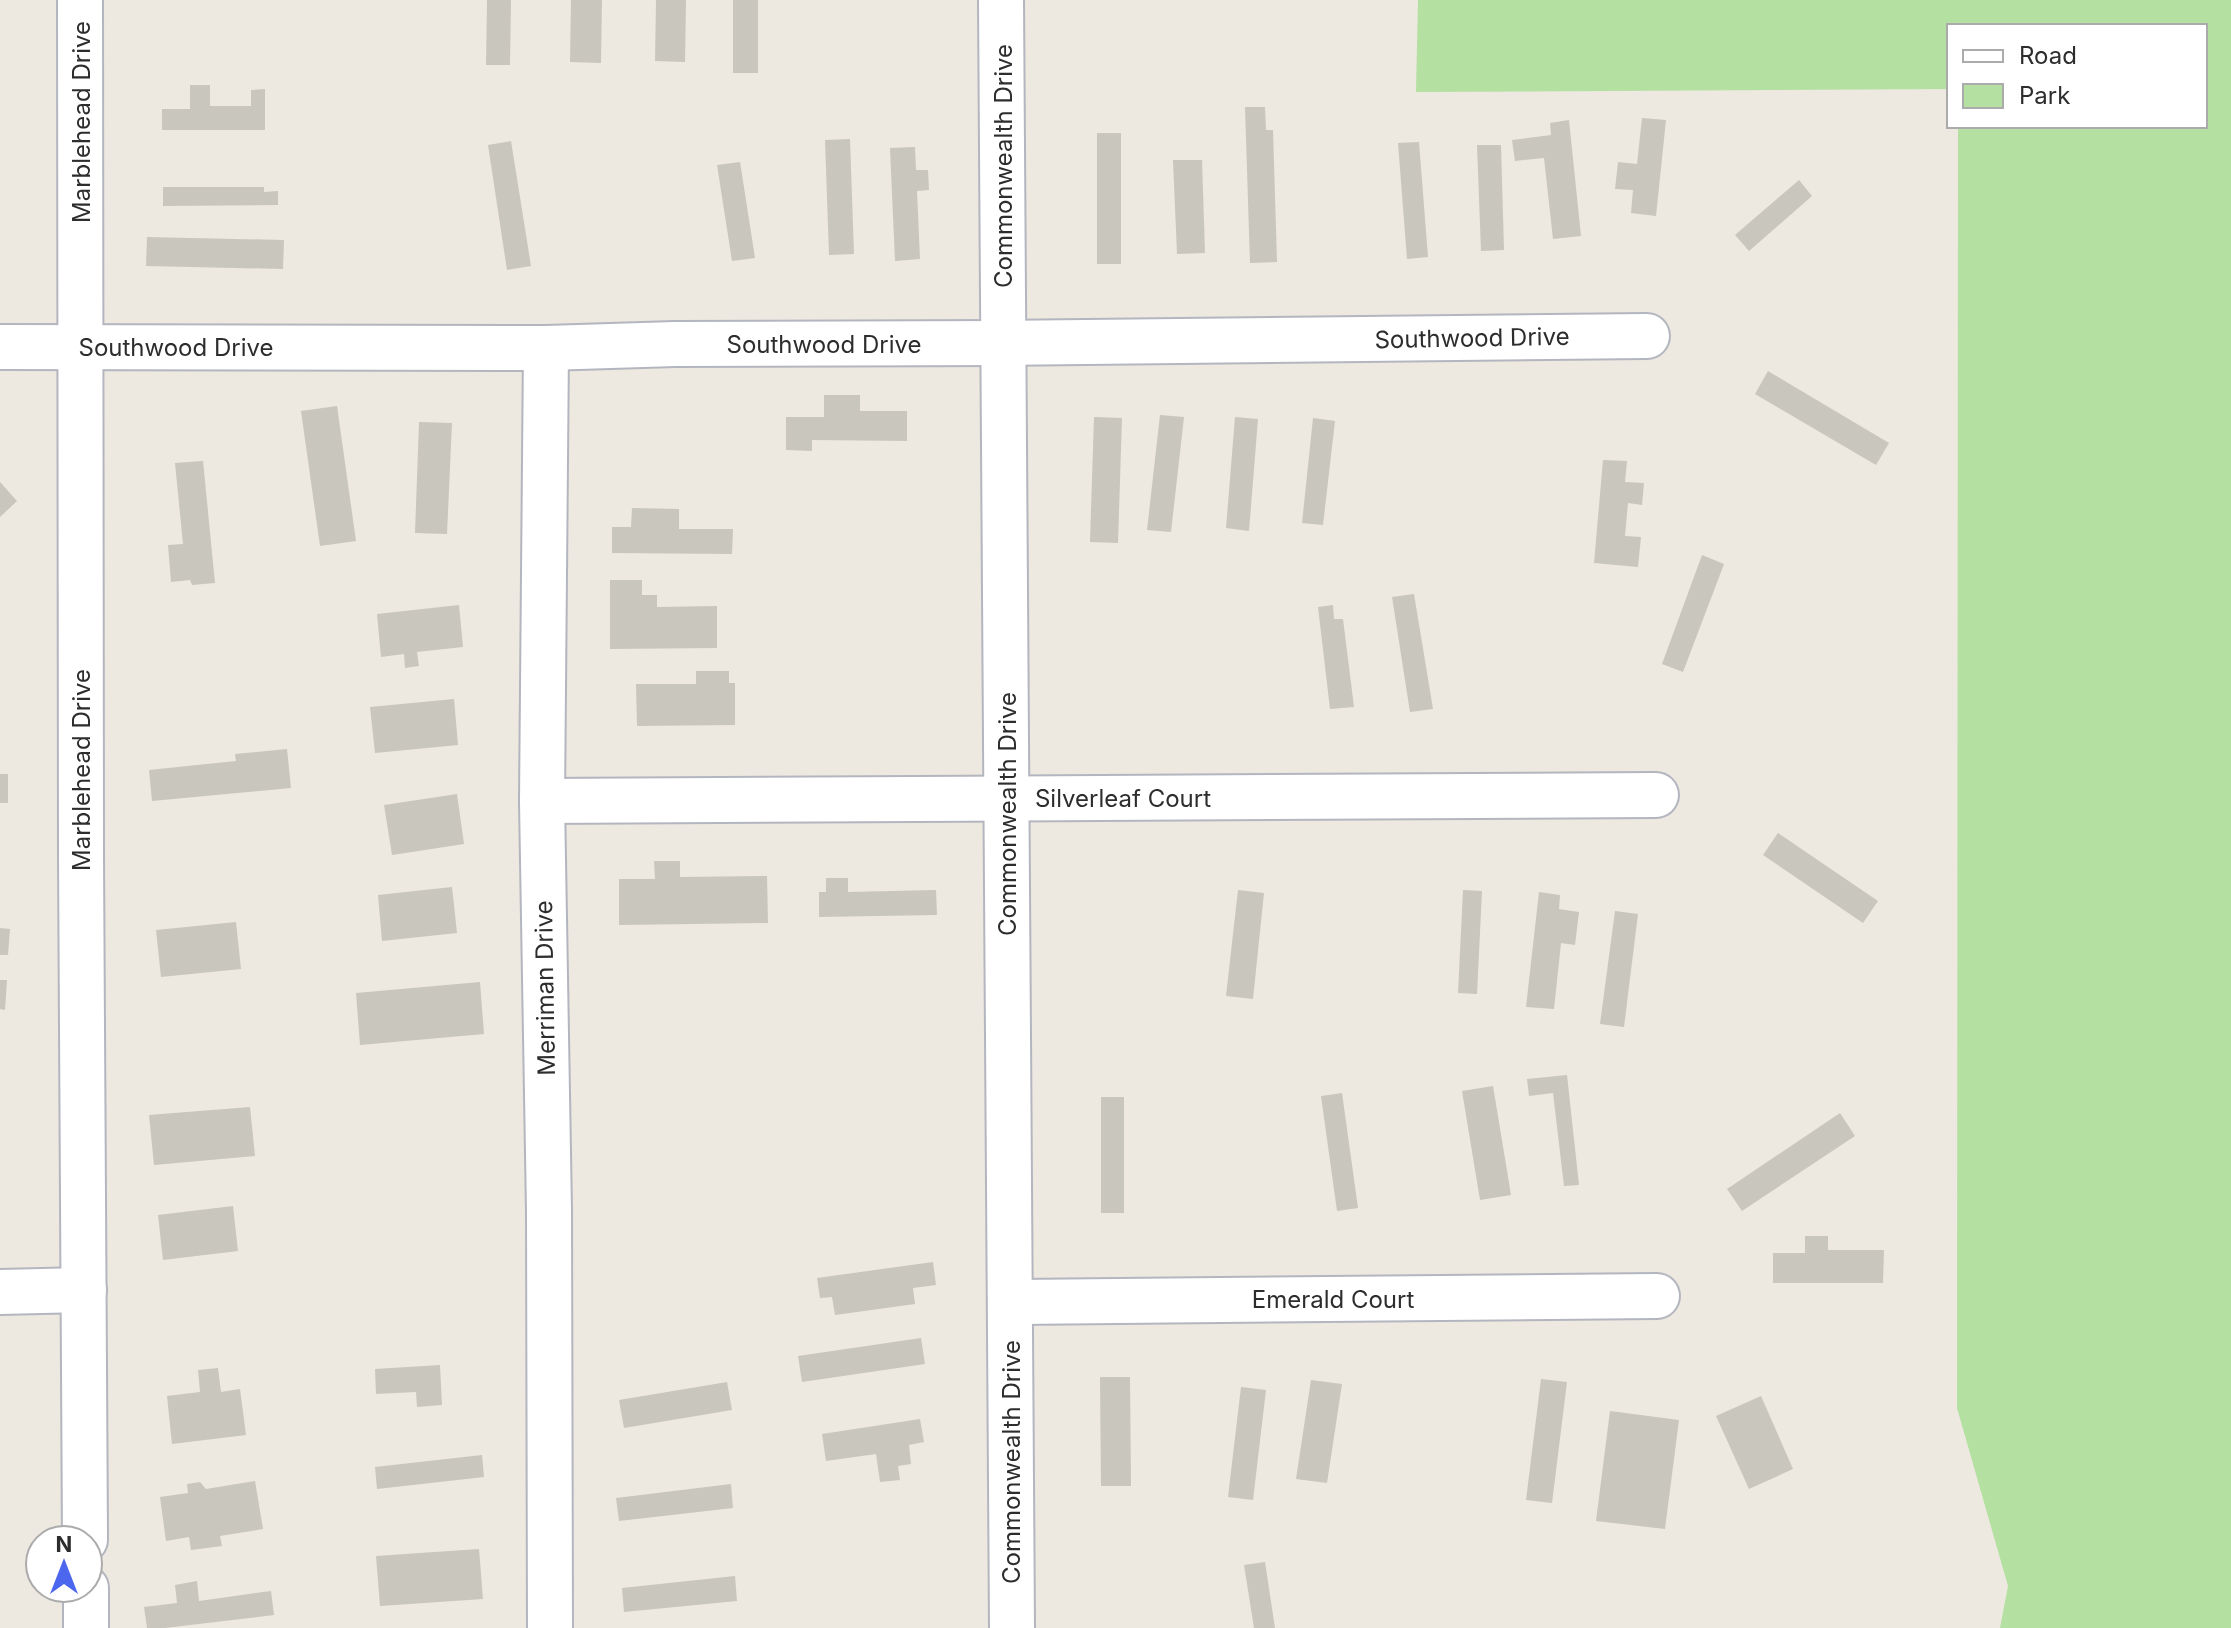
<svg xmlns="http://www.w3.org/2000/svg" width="2231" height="1628" font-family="Inter,sans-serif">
<rect width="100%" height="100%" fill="#ede8e0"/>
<!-- green -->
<polygon fill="#b4e0a1" points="1418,0 2231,0 2231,1628 2000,1628 2008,1586 1957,1408 1958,126 2205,126 2205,26 1949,26 1949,89 1416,92"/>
<!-- building -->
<g fill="#c9c6be">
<polygon points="487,0 511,0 510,65 486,65"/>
<polygon points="571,0 602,0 601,63 570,62"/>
<polygon points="656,0 686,0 685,62 655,61"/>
<rect x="733" y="0" width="25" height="73"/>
<polygon points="190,85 210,85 210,106 251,106 251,90 265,89 265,130 162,130 162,109 190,109"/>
<polygon points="1245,107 1265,107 1266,130 1273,130 1277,262 1250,263"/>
<polygon points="1642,118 1666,120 1656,216 1631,213 1633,190 1615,189 1618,162 1637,164"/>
<polygon points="1569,120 1581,236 1553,239 1544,158 1515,161 1512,140 1551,135 1550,123"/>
<rect x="1097" y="133" width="24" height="131"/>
<polygon points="850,139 854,254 829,255 825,140"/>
<polygon points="511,141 531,266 507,270 488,145"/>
<polygon points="1419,142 1428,257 1407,259 1398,143"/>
<polygon points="1477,145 1501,145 1504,250 1481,251"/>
<polygon points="915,147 916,170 928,170 929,190 917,191 920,259 895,261 890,148"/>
<polygon points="1173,160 1202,160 1205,253 1177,254"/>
<polygon points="740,162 755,258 732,261 717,165"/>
<polygon points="1799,180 1812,196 1749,251 1735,235"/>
<polygon points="163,187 264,187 264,192 278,191 278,205 163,206"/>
<polygon points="147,237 284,240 283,269 146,266"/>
<polygon points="1768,371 1889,443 1876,465 1755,394"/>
<polygon points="824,395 860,395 860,411 907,411 907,441 812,440 812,451 786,450 786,417 824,417"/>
<polygon points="337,406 356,541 320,546 301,411"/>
<polygon points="1160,415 1184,417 1171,532 1147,530"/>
<polygon points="1094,417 1122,418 1118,543 1090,542"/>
<polygon points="1235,417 1258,419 1249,531 1226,528"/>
<polygon points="1313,418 1335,421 1323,525 1302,523"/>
<polygon points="419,422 452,423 447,534 415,533"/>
<polygon points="1603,460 1627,461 1625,482 1644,483 1642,505 1628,503 1625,536 1641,537 1638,567 1594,563"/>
<polygon points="203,461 215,583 192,585 190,580 171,582 168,545 183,544 175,463"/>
<polygon points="0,482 17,501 0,517"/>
<polygon points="632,508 679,509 679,529 733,529 732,554 612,553 612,527 631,527"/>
<polygon points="1702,555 1724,564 1683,672 1662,664"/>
<polygon points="610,580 642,580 642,595 657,595 657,607 717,606 717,648 610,649"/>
<polygon points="1414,594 1433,709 1410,712 1392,597"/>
<polygon points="459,605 463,647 417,652 419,666 405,668 404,654 381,657 377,614"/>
<polygon points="1333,605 1334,619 1343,619 1354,707 1330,709 1318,607"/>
<polygon points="696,671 729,671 729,683 735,683 735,725 637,726 636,684 696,684"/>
<polygon points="454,699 458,745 375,753 370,707"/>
<polygon points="287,749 291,788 152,801 149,770 236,761 235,754"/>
<rect x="0" y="774" width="8" height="29"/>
<polygon points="457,794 464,844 392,855 384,805"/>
<polygon points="1778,833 1878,901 1863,923 1763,855"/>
<polygon points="654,861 680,861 680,877 767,876 768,923 619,925 619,879 655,879"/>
<polygon points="826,878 848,878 848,892 936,890 937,915 819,917 819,892 826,892"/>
<polygon points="452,887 457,933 382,941 378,895"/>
<polygon points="1238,890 1264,893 1253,999 1226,996"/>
<polygon points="1463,890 1482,891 1477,994 1458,993"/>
<polygon points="1539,892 1560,895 1559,909 1579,912 1575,945 1561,943 1554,1009 1526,1007"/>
<polygon points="1615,911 1638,914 1624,1027 1600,1024"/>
<polygon points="236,922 241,969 161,977 156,930"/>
<polygon points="0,928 10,929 8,955 0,955"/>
<polygon points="0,980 7,980 5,1010 0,1009"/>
<polygon points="480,982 484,1034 360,1045 356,993"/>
<polygon points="1567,1075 1579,1185 1564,1186 1553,1093 1529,1096 1527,1079"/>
<polygon points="1493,1086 1511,1195 1480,1200 1462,1091"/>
<polygon points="1342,1093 1358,1208 1337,1211 1321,1096"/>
<rect x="1101" y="1097" width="23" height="116"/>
<polygon points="250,1107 255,1156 154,1165 149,1115"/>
<polygon points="1840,1113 1855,1136 1742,1211 1727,1189"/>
<polygon points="233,1206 238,1251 163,1260 158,1215"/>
<polygon points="1805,1236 1828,1236 1828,1250 1884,1250 1883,1283 1773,1283 1773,1253 1805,1253"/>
<polygon points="933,1262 936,1285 913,1288 915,1304 835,1315 832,1297 820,1298 817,1278"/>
<polygon points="921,1338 925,1364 802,1382 798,1356"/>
<polygon points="440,1365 442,1405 417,1407 416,1392 376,1394 375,1369"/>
<polygon points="218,1368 221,1392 240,1389 246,1435 172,1444 167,1396 200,1392 198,1370"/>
<polygon points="1100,1377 1130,1377 1131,1486 1101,1486"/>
<polygon points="1541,1379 1567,1382 1552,1503 1526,1500"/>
<polygon points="1311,1380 1342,1384 1327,1483 1296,1479"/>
<polygon points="727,1382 732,1410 624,1428 619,1400"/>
<polygon points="1241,1387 1266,1390 1253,1500 1228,1497"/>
<polygon points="1761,1396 1793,1469 1749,1489 1716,1416"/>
<polygon points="1610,1411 1679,1420 1665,1529 1596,1521"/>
<polygon points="920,1419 924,1442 909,1445 911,1464 898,1466 900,1480 880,1482 876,1454 826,1461 822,1434"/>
<polygon points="482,1455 484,1477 377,1489 375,1467"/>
<polygon points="255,1481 263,1529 220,1536 222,1546 191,1550 189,1537 166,1541 160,1497 188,1493 187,1484 200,1482 206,1489"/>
<polygon points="731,1484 733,1508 619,1521 616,1498"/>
<polygon points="479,1549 483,1599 380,1606 376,1556"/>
<polygon points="1265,1562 1275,1628 1254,1628 1244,1565"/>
<polygon points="735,1576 737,1601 624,1612 622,1588"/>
<polygon points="197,1581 199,1601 271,1591 274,1615 165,1628 147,1628 144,1607 177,1603 175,1585"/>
</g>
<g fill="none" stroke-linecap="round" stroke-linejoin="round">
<defs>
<g id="minor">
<polyline points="80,0 81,856 85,1540"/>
<polyline points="1001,0 1012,1628"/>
<polyline points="0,347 546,348 675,344 1004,343 1647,336"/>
<polyline points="546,348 542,801 549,1211 550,1628"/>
<polyline points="542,801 1656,795"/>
<polyline points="0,1292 84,1290"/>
<polyline points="1010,1302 1657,1296"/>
<polyline points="86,1588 86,1628"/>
</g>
</defs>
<!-- minor casing -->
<use href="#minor" stroke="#b4b6bf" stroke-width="48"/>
<!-- minor -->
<use href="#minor" stroke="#fff" stroke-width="44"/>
</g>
<g text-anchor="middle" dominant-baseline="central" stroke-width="6" stroke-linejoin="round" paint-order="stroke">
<!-- street labels -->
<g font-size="24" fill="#2d2d2d" stroke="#fff">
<text transform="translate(81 122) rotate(-90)">Marblehead Drive</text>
<text transform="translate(1003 166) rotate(-90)">Commonwealth Drive</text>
<text transform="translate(1472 338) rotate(-1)">Southwood Drive</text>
<text x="824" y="344">Southwood Drive</text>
<text x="176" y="347">Southwood Drive</text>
<text transform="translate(81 770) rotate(-90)">Marblehead Drive</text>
<text x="1123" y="798">Silverleaf Court</text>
<text transform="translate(1007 814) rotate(-90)">Commonwealth Drive</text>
<text transform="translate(545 988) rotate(-91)">Merriman Drive</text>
<text x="1333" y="1299">Emerald Court</text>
<text transform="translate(1011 1462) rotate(-90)">Commonwealth Drive</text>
</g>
</g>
<!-- legend -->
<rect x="1947" y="24" width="260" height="104" fill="#ffffff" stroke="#ababab" stroke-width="2"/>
<rect x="1963" y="50" width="40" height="12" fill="#ffffff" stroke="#ababab" stroke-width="2"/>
<text x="2019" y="64" font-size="24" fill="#2d2d2d">Road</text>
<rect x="1963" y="84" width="40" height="24" fill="#b4e0a1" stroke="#ababab" stroke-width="2"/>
<text x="2019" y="104" font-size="24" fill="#2d2d2d">Park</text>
<!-- north arrow -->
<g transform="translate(64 1564)"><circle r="38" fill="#ffffff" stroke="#ababab" stroke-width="2"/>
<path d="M0-6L14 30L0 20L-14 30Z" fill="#4c66ee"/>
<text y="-12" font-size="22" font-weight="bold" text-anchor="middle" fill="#2d2d2d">N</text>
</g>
</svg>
